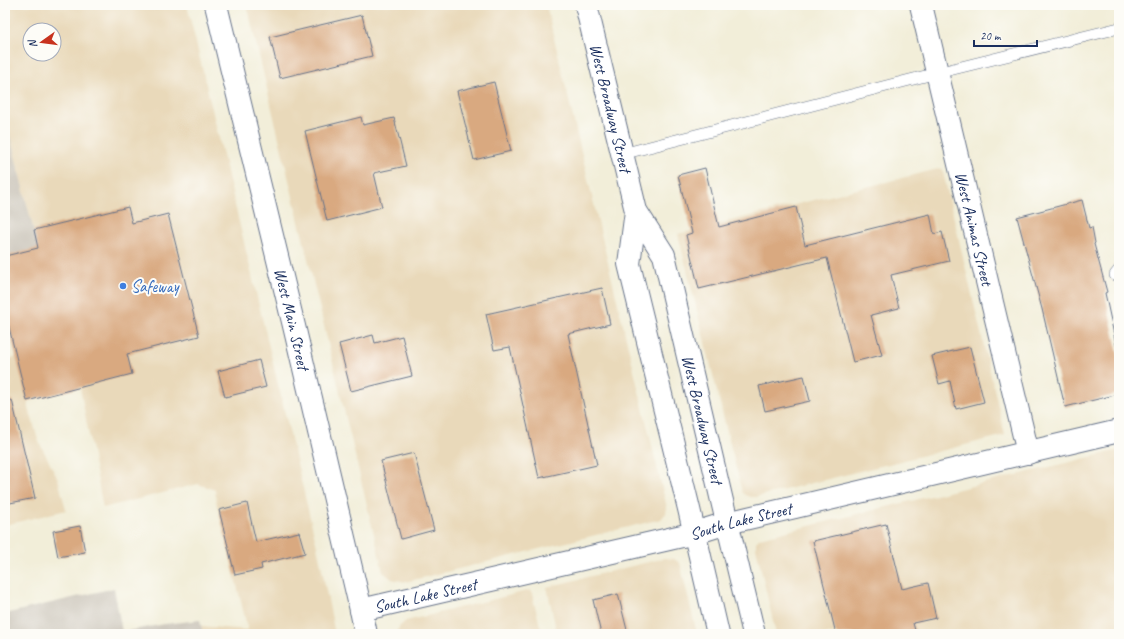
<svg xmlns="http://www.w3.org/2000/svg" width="1124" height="639" font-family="Caveat,sans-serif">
<rect width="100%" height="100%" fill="#fdfcf7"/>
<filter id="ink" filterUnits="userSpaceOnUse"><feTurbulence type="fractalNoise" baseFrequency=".025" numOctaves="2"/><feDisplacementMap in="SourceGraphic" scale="8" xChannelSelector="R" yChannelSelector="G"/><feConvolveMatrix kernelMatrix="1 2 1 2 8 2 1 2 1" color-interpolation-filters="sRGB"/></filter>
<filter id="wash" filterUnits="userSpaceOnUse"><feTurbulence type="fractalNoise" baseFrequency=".012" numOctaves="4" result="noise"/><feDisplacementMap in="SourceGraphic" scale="16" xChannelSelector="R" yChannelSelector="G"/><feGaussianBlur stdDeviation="0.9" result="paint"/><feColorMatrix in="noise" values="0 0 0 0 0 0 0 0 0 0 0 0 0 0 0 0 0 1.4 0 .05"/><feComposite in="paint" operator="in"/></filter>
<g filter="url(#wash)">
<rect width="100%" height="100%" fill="#f2eed9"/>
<!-- built -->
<g fill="#e9d9ba" fill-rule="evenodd">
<path d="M5,5H187L319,555L335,634H203L201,626L248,630L217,505L215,490L198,484L103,508L80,388L27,401L38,440L58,479L66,510L5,525V360L16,357L5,311V256L38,248L5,116ZM30,30H54V54H30Z"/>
<polygon points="247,5 546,5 667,508 666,513 661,519 405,582 392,579 383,572"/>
<polygon points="942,168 1005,435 756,497 750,497 745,495 742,492 678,234"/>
<polygon points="1119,450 1119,631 1101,634 776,634 756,548 756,542 760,538"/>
<polygon points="665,558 674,559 680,563 697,634 557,634 547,587"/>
<polygon points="531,590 542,634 395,634 400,626 406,621"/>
</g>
<!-- industrial -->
<g fill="#c9c3b8">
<polygon points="5,116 38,248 5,256"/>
<polygon points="114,588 122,632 165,624 200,620 203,634 5,634 5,614"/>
</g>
<g id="blocks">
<!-- building -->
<g fill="#d9a980">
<polygon points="362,15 372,56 280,78 270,37"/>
<polygon points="494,82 511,151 474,160 457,91"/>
<polygon points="361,117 363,125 394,118 406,166 374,173 382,207 327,221 305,131"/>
<polygon points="705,168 719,227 796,207 805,245 930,214 934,234 942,232 949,261 891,275 899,308 871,315 882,355 853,362 827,258 699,289 686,235 692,233 678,175"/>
<polygon points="1082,200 1089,228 1092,227 1095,243 1094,244 1107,292 1105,293 1119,358 1119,394 1065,407 1042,309 1017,217"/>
<polygon points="128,207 132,223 168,214 199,336 127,354 132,374 27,401 5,311 5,256 38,248 34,230"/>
<polygon points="602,288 610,324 568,334 597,465 539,478 510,347 494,350 486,314"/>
<polygon points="373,335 375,343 402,336 412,376 351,391 339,344"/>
<polygon points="970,347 984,402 956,409 950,381 939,384 932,356"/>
<polygon points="259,360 266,387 225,397 218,371"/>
<polygon points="804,376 810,401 765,411 759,386"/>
<polygon points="12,400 35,498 5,504 5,401"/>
<polygon points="414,453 434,530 401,539 381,461"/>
<polygon points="247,503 256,542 299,532 305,553 261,564 262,569 235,575 219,510"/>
<polygon points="886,524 902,589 928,583 936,618 913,623 916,634 836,634 813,541"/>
<polygon points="80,526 85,552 58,557 53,531"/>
<polygon points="618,594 628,634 601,634 593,600"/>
</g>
</g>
</g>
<g filter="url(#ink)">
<use href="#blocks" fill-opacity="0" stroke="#667289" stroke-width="1"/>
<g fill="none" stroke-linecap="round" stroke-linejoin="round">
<defs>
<g id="service">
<polyline points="622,154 937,73 1119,28"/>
<polyline points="1115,275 1119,270"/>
</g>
<g id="minor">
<path id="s1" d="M921,5L1028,453"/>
</g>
<g id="secondary">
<path id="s2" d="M216,5L294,326L361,610L366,634"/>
<path id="s3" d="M361,610L695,533L727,523L1119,431"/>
</g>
<g id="primary">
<path id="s4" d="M586,5L636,211L664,255L722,501L754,634"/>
<polyline points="636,211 629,264 689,509 718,634"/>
</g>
</defs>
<!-- service casing -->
<use href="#service" stroke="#667289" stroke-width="12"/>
<!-- minor casing -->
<use href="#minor" stroke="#667289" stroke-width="24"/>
<!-- secondary casing -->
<use href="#secondary" stroke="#667289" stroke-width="24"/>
<!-- primary casing -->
<use href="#primary" stroke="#667289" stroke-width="24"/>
<!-- service -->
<use href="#service" stroke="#fff" stroke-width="11"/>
<!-- minor -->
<use href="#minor" stroke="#fff" stroke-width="22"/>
<!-- secondary -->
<use href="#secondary" stroke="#fff" stroke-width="22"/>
<!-- primary -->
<use href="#primary" stroke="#fff" stroke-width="22"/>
</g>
</g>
<!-- markers -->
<circle fill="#3f7fe0" stroke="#fdfcf7" stroke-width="1.5" cx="123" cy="286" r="4"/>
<g text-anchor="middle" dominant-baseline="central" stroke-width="4" stroke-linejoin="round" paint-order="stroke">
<!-- street labels -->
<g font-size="17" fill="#1b2f5e" stroke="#fdfcf7">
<text stroke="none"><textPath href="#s4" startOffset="106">West Broadway Street</textPath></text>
<text stroke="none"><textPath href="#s1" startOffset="230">West Animas Street</textPath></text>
<text stroke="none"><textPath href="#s2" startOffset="323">West Main Street</textPath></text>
<text stroke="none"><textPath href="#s4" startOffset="433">West Broadway Street</textPath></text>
<text stroke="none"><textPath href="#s3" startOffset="390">South Lake Street</textPath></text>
<text stroke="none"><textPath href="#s3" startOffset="66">South Lake Street</textPath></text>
</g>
<!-- shop labels -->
<g font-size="17" fill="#366cbe" stroke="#fdfcf7" text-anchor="start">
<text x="131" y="286">Safeway</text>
</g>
</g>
<!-- margin -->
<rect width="1124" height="639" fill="none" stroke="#fdfcf7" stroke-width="20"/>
<!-- north arrow -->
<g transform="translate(42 42) rotate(256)"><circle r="19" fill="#fdfcf7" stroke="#a3aaba"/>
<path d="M0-3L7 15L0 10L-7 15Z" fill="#c8321e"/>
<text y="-6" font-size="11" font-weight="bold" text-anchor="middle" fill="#1b2f5e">N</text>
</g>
<!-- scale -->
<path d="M974 40v6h63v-6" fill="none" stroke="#1b2f5e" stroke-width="2"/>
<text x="980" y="40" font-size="12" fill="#1b2f5e" stroke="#fdfcf7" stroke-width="3" paint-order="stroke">20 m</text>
</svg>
